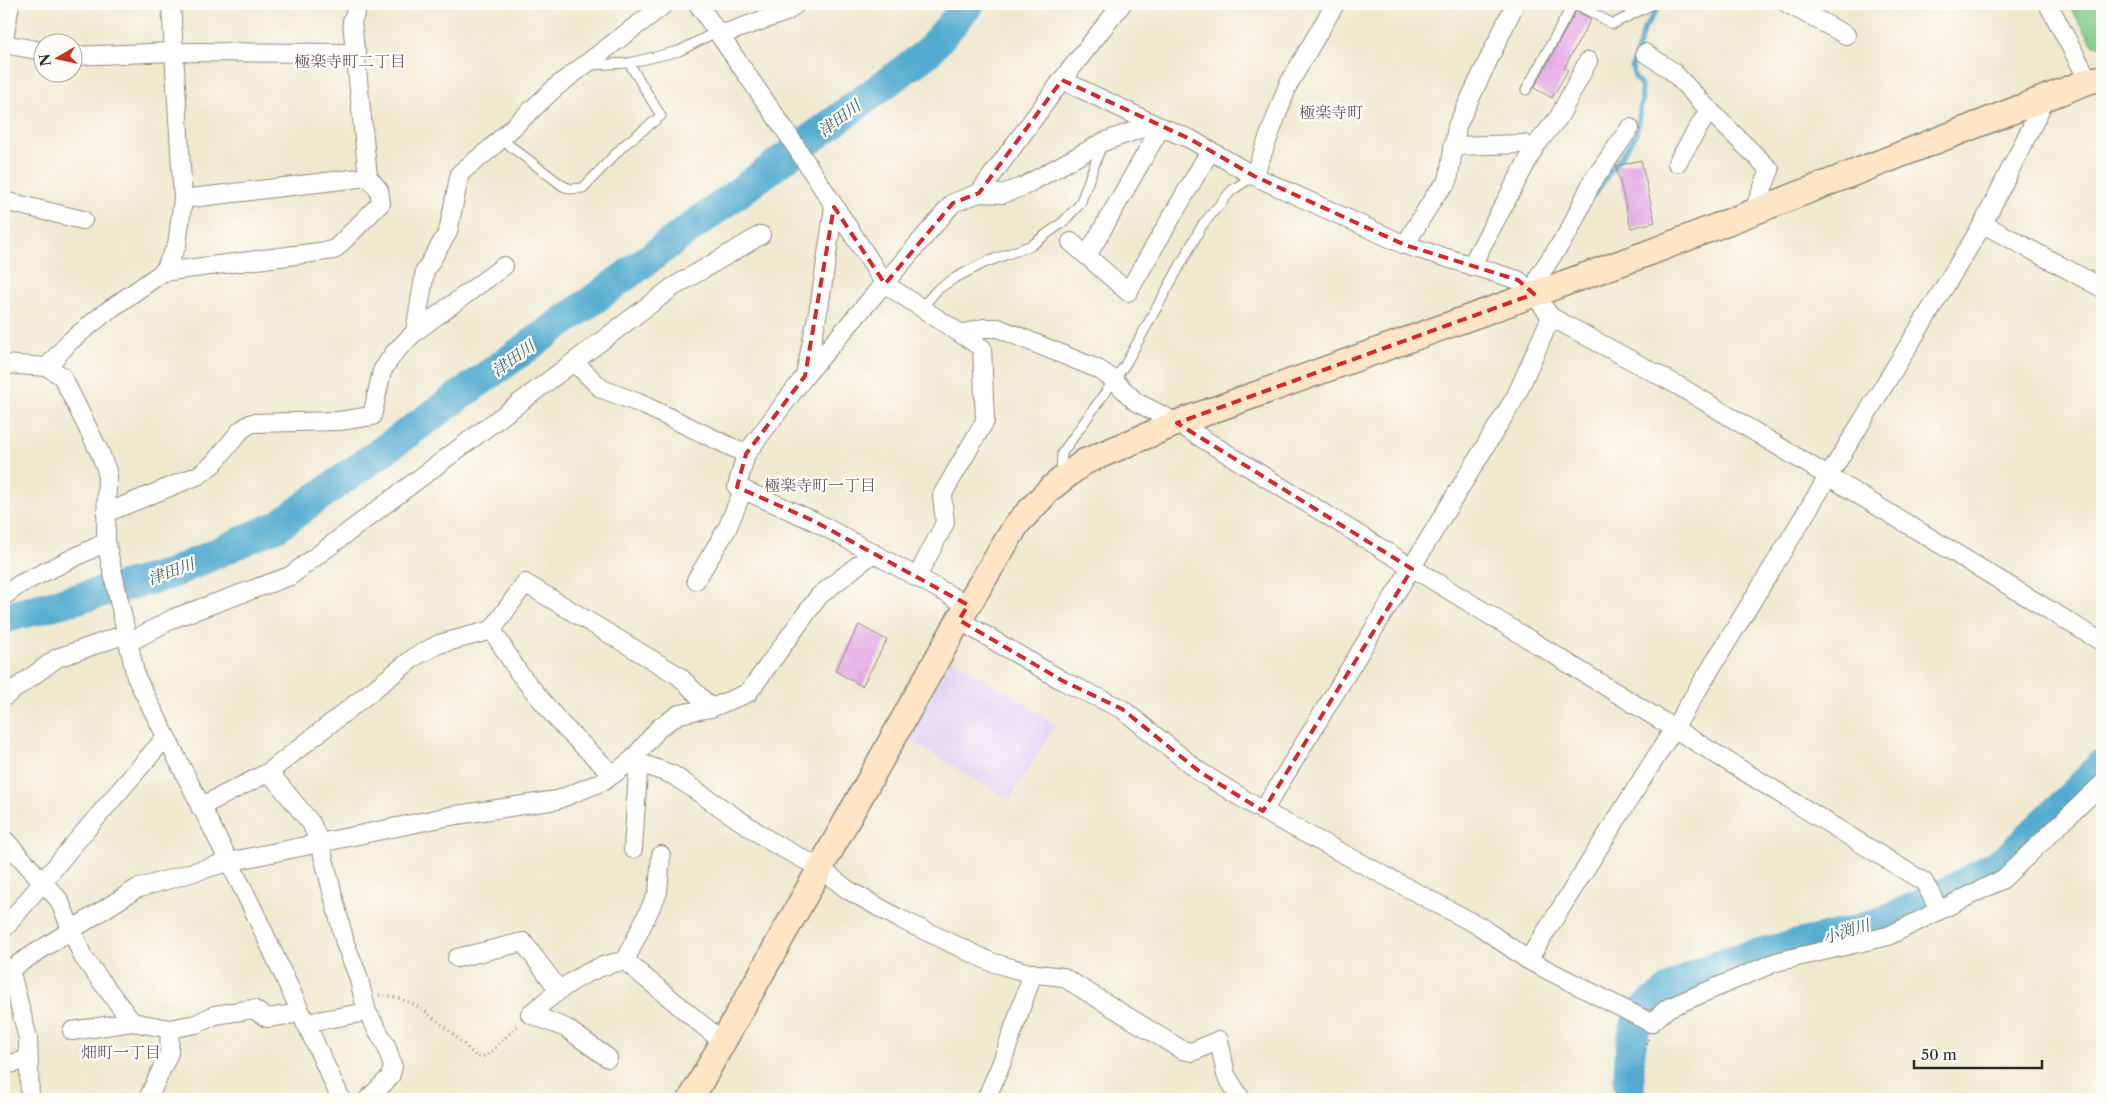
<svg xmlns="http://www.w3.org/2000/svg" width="2106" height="1103" font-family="'Libre Caslon Text','Noto Serif JP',serif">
<rect width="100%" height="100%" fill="#fdfcf7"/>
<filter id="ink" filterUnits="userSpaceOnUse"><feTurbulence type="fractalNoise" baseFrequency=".02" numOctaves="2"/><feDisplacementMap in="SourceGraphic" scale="10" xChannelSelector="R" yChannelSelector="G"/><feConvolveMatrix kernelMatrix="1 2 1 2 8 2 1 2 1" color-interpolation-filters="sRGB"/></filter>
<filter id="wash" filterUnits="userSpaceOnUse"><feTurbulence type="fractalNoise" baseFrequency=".0096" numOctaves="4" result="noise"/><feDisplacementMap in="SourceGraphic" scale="20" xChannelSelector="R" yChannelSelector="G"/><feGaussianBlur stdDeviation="1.12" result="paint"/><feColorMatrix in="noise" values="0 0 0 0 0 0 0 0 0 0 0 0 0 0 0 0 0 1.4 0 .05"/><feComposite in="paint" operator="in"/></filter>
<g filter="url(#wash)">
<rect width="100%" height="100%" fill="#f0e9cf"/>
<!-- built -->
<polygon fill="#dfd5f5" points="952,658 1056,724 1010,800 907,739"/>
<!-- green -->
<polygon fill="#82cd8b" stroke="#567c5b" points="2068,4 2102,4 2102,45 2094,45"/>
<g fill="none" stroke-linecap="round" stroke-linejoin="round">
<!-- stream -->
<polyline stroke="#53acd0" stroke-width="5" points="1594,195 1636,135 1642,99 1641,86 1635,77 1632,67 1644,29 1657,10"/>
<!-- river -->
<g stroke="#53acd0" stroke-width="31">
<polyline points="4,618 170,574 279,525 597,297 927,53 969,4"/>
<path d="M1630,1099C1628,1073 1628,1034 1643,1011C1647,1005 1655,1001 1660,997C1724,946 1815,950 1888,919C1927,902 1969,883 2005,859C2016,851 2026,840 2035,831C2059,809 2081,788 2102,764"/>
</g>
</g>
<g id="blocks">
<!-- building -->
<g fill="#e4ace5">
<polygon points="1576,11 1591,19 1564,68 1568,70 1552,98 1534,88"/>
<polygon points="1641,160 1655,222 1631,228 1616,166"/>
<polygon points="859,625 887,640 862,686 835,671"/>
</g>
</g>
</g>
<g filter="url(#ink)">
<use href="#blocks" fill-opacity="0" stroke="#8e8a7d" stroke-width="1"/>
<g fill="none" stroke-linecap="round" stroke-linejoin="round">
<defs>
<g id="lane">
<polyline points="1576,4 1613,24 1653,4"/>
<polyline points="590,65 629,63 679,51 718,31"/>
<polyline points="1526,90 1573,4"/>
<polyline points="501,139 563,186 571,189 583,188 624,145 661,116 629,63"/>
<polyline points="921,308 938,289 955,278 984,263 1032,245 1063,222 1080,204 1102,144"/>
<polyline points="1061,474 1062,453 1125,365 1203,224 1232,190 1254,176"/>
</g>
<g id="street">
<polyline points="698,4 783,127 885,284 961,334 984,328 998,328 1098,369 1113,379 1136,402 1177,423 1924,882 1939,909"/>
<polyline points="1788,4 1846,35"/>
<polyline points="2048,4 2089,81"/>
<polyline points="720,35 786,12 796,4"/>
<polyline points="4,40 10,4"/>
<polyline points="4,44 42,51"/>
<polyline points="1645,53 1672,71 1709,110 1770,170 1753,212"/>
<polyline points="72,56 174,52 357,53"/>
<polyline points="1062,80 1154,124"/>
<polyline points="2046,98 1983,224 2102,288"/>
<polyline points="1453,146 1524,144"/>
<polyline points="1677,163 1709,110"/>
<polyline points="1254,176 1288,85 1335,4"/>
<polyline points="979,193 1062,80 1122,4"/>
<polyline points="183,199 368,177"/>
<polyline points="4,201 83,220"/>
<polyline points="1071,242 1128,292 1210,151"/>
<polyline points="1405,245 1436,194 1448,181 1457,126 1515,4"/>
<polyline points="1087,256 1161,127"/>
<polyline points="1471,266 1536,145 1559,117 1588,61"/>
<polyline points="163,272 334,250 381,203 379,190 368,177 352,21 359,4"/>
<polyline points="1534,294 1540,274 1569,231 1592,182 1630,128"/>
<polyline points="415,332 504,266"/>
<polyline points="574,362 602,389 639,403 746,454"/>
<polyline points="4,364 47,367 62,376 100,453 107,471 106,542 136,677 252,907 341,1099"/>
<polyline points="47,367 69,342 106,312 163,272 177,245 183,199 171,4"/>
<polyline points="805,375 820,302 834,207"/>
<polyline points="106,513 199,475 213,464 241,430 252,423 339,421 372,416 382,371 394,353 415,332 425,271 448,232 460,173 490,149 557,86 665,4"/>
<polyline points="917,577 945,523 942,495 985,421 982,348 961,334"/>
<polyline points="696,580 727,529 743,490"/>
<polyline points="4,596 20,584 106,542"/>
<polyline points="968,605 814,521 737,487 746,454 805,376 953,203 979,193 1003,194 1024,186 1103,142 1154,124 1190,139 1254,176 1405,245 1518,280 1534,294 1551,317 1679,386 2102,642"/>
<polyline points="959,620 1063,681 1122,709 1200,772 1263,811 1481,927 1528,960 1651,1023 1668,1008 1776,962 1888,936 2003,879 2102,784"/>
<polyline points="492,630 519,673 561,724 612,774"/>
<polyline points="128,643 174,618 290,576 673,287 761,235"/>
<polyline points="4,697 57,658 126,634"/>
<polyline points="632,760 673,775 773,843 820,868 848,890 898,918 991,962 1029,973 1063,977 1182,1050 1192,1052 1219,1040 1226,1075 1241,1099"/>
<polyline points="632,760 638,772 633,849"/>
<polyline points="269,772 311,823 320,843 345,943 358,976 367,1012 386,1045 393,1067 390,1077 368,1099"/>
<polyline points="200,807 269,772 416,656 439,644 492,630 525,583 679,676 711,708"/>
<polyline points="1263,811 1516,396 1551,317"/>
<polyline points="4,839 59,900 83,957 132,1022"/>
<polyline points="4,929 74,844 165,738"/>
<polyline points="457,958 523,942 559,990"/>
<polyline points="1528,960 1673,730 1983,224"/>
<polyline points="625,961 658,892 661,855"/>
<polyline points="10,969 28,1038 30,1099"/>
<polyline points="4,973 136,889 228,862 450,816 557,800 604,781 632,760 659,728 679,714 711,708 748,693 819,596 873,553"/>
<polyline points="305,1023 367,1012"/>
<polyline points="72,1031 132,1022 170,1029 196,1024 215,1015 253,1009 267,1018 301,1013"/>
<path d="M608,1058L566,1028L530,1014C557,991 589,965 625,961L723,1042"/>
<polyline points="4,1065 28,1060"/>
<polyline points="148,1099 169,1053 170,1029"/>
<polyline points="986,1099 1002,1062 1033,973"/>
</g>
<polyline id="secondary" points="691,1099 959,620 1017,524 1051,488 1084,462 1177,423 1651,252 2089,81 2102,78"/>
</defs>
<!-- lane casing -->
<use href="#lane" stroke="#8e8a7d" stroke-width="11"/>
<!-- street casing -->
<use href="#street" stroke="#8e8a7d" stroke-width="20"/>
<!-- secondary casing -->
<use href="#secondary" stroke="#8e8a7d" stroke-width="28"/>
<!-- path -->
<g stroke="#8e8a7d" stroke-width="3" stroke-dasharray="1 4" stroke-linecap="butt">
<path d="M379,995C417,995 451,1033 477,1057L487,1056L519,1024"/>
<polyline points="1642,1099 1641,1065 1648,1038"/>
</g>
<!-- lane -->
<use href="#lane" stroke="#fff" stroke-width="9"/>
<!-- street -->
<use href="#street" stroke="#fff" stroke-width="18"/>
<!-- secondary -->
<use href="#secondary" stroke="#fde5c5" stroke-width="25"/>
</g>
</g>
<!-- marked area -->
<path fill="none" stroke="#d62828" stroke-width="4" stroke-dasharray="10 6" stroke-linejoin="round" d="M1062,80L1190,139L1254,176L1405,245L1518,280L1534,294L1177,423L1412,569L1263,811L1200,772L1122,709L1063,681L959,620L968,605L814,521L737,487L746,454L805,376L834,207L885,284L953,203L979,193Z"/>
<g text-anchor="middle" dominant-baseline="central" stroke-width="4.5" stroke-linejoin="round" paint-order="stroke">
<!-- neighbourhood labels -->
<g font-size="16" fill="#6c586c" stroke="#fdfcf7">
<text x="350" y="61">極楽寺町二丁目</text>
<text x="1331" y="112">極楽寺町</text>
<text x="820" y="485">極楽寺町一丁目</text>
<text x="121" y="1052">畑町一丁目</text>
</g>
<!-- water labels -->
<g font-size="16" font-style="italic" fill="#3b5f6d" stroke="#fdfcf7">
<text transform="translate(839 118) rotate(-37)">津田川</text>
<text transform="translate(513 358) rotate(-36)">津田川</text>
<text transform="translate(171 571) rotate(-20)">津田川</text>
<text transform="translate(1846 931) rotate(-17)">小渕川</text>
</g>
</g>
<!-- margin -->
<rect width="2106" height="1103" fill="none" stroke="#fdfcf7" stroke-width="20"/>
<!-- north arrow -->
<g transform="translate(58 58) rotate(261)"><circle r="24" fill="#fdfcf7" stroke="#a9a8a5"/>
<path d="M0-4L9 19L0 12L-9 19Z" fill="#c8321e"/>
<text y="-8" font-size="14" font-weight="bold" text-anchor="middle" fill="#2b2b2b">N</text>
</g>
<!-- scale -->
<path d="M1914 1060v8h128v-8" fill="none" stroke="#2b2b2b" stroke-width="2.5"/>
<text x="1921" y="1060" font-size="15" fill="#2b2b2b" stroke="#fdfcf7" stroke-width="4" paint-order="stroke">50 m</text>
</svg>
